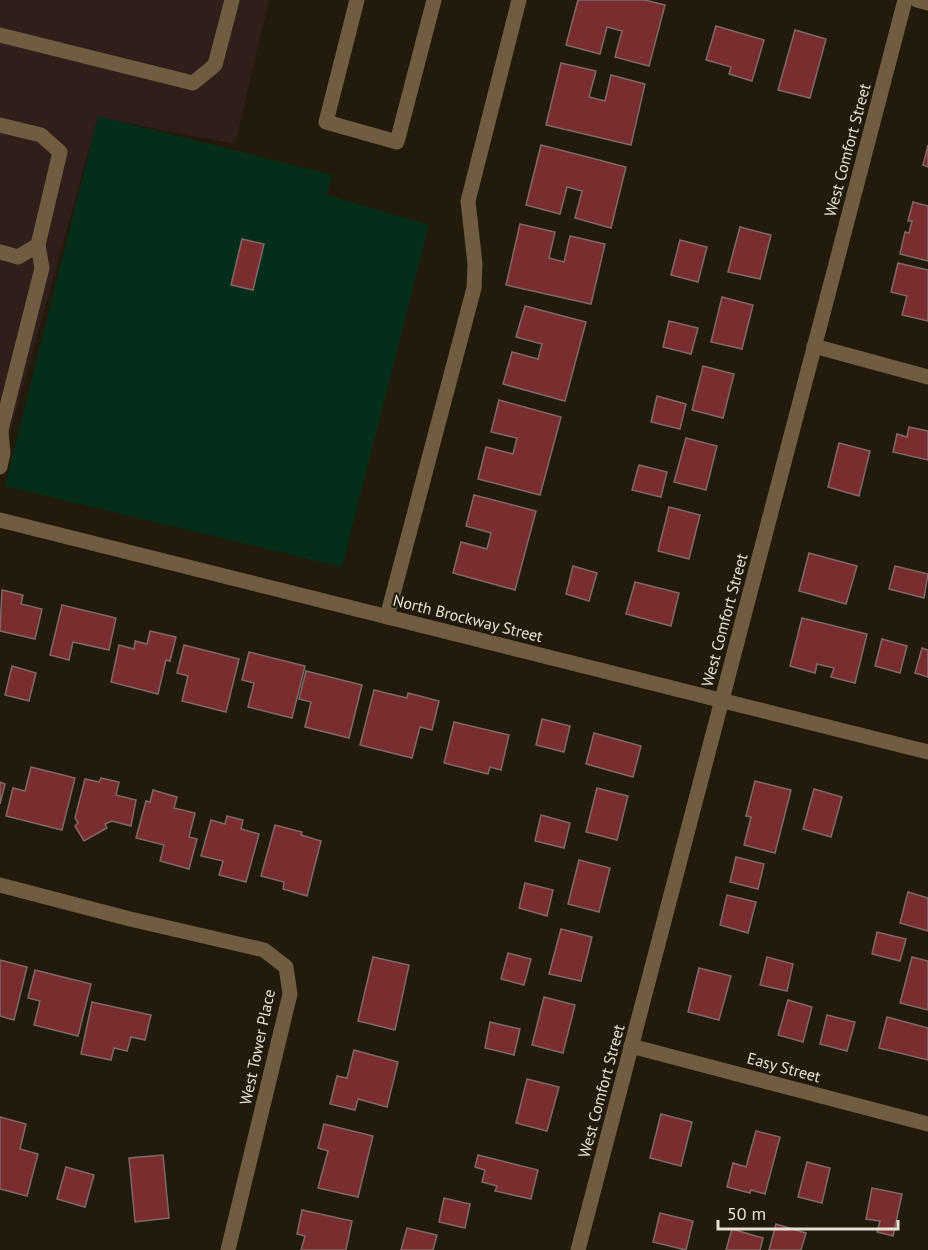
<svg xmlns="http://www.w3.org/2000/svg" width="928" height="1250" font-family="'PT Sans',sans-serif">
<rect width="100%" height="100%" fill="#221b0c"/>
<!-- commercial -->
<polygon fill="#301e1a" points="0,0 269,0 235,144 98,117 0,469"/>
<!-- green -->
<polygon fill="#042e1a" points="98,116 332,175 327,195 429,225 342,567 5,486"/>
<!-- building -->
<g fill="#7a2d2e" stroke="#7f6967" stroke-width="1.5">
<polygon points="578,0 645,0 665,5 649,66 615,57 622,31 607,27 600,54 566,45"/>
<polygon points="716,26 764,40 752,81 729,74 731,67 706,60"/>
<polygon points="795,30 826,39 810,98 778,90"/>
<polygon points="561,63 596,71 589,97 605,101 611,75 645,84 631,145 546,125"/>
<polygon points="541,145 626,167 611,228 575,218 582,191 567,187 560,214 526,205"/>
<polygon points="928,145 928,167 923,165"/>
<polygon points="913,202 928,206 928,261 900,254 905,232 909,233 912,221 908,221"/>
<polygon points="520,224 555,232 549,258 564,262 570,236 605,244 591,304 506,285"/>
<polygon points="740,227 771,235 760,279 728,272"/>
<polygon points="242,239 264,244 253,290 231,285"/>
<polygon points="680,240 707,247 698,282 671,275"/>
<polygon points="898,263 928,270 928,321 902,315 907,296 891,292"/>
<polygon points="722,297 753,305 742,349 711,342"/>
<polygon points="525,306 586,322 565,401 503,384 512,352 538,359 542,344 516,337"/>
<polygon points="669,321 698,328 691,354 663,347"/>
<polygon points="703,366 734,374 723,418 692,410"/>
<polygon points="657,396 686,404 680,429 651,422"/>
<polygon points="499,400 561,417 540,495 478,479 486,447 513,454 517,438 491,432"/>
<polygon points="909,427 928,431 928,460 893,452 897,434 907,437"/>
<polygon points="686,438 717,446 706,490 674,482"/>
<polygon points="839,443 870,451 859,496 828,487"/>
<polygon points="639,465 667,472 661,497 632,490"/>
<polygon points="474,495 536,511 515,590 453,573 461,542 487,549 491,533 466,526"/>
<polygon points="669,507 700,515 689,559 658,551"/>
<polygon points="809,553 857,566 846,604 799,591"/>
<polygon points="573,566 597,573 589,601 566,594"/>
<polygon points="895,566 928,574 924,598 889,589"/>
<polygon points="635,582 679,593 671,626 626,614"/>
<polygon points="2,590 23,595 21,604 42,609 35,639 0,631"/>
<polygon points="62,605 116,618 109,650 73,642 69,660 50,655"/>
<polygon points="802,618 867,634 855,683 831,677 834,668 817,664 815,673 790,666"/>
<polygon points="150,631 176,637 170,661 166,660 158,694 111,682 119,645 134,649 135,641 147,644"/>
<polygon points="882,639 907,646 900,673 875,666"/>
<polygon points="184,645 239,659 226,712 182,701 188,676 177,673"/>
<polygon points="922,648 928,650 928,677 915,673"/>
<polygon points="249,652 305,666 292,718 248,707 254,683 242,680"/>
<polygon points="12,666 36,673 29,701 5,695"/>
<polygon points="306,671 362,685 349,738 305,727 311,702 299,699"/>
<polygon points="374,690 407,698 408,693 439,701 432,730 420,727 412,758 360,745"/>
<polygon points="542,719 570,726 564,752 536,745"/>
<polygon points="454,722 509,735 501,770 490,767 488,774 444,763"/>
<polygon points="594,733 641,746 633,777 586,764"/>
<polygon points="31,767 75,778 62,830 6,816 13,788 25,791"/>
<polygon points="101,778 119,782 116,795 136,800 131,826 112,821 105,824 107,828 84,841 75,826 78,823 75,818 85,779 99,782"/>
<polygon points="755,781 791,790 775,853 744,845 751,817 746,816"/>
<polygon points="0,782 5,784 0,804"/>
<polygon points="597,788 628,796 617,840 586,832"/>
<polygon points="814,789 842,797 831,837 803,829"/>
<polygon points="153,790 177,797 174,808 195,813 189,837 197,839 189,869 160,861 164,845 136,838 146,801 150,802"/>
<polygon points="541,815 570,823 564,848 535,841"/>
<polygon points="227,816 243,820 241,829 259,834 246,882 219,875 223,861 201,856 211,820 225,824"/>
<polygon points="275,825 302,832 301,835 321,841 307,896 283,889 284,882 261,876"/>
<polygon points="736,857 764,864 758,889 730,882"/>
<polygon points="579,860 610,868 599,912 568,904"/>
<polygon points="525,883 553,890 547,916 519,908"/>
<polygon points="908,892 928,898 928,931 900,923"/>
<polygon points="727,895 756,902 748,933 720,925"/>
<polygon points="561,929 592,937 581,981 549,974"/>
<polygon points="877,932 906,939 900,961 872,954"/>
<polygon points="508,953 531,959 524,985 501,979"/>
<polygon points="373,957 409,965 395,1030 358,1021"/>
<polygon points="767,957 793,964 787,991 760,985"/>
<polygon points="912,957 928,961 928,1010 900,1003"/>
<polygon points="0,960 27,967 14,1020 0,1016"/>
<polygon points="699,968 731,976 719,1020 688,1012"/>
<polygon points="35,970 91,984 78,1036 34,1025 40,1001 28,998"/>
<polygon points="544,997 575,1005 563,1053 532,1045"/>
<polygon points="788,1000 812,1007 803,1042 778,1035"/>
<polygon points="92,1002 151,1015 145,1040 131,1037 127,1051 114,1048 111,1060 81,1054"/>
<polygon points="827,1015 855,1022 847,1051 820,1044"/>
<polygon points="887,1017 928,1028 928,1060 879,1048"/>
<polygon points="490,1022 520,1029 514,1055 485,1048"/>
<polygon points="354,1050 398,1062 387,1107 358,1099 355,1110 330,1104 337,1076 347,1078"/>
<polygon points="527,1079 559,1087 547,1131 516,1123"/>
<polygon points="661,1114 692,1122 681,1166 650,1158"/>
<polygon points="0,1117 26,1124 20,1149 38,1154 27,1196 0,1189"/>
<polygon points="324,1124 373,1136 358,1197 318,1188 328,1151 318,1148"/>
<polygon points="756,1131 780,1137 765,1194 751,1190 750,1193 727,1187 733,1163 746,1167"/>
<polygon points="163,1155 169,1218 135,1222 129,1158"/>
<polygon points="478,1155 538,1170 531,1199 495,1191 497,1186 482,1182 485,1170 475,1167"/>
<polygon points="807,1162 830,1168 822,1203 798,1197"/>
<polygon points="66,1167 94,1175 85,1207 57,1199"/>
<polygon points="872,1188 902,1194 893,1236 877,1232 880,1221 866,1219"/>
<polygon points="444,1198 470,1204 465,1228 439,1222"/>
<polygon points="302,1210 352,1221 346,1250 301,1250 305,1236 297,1234"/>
<polygon points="660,1213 693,1221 686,1250 653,1242"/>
<polygon points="776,1224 806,1233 801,1250 769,1250"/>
<polygon points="407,1228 437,1235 433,1250 401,1250"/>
<polygon points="732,1229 763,1238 760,1250 726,1250"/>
</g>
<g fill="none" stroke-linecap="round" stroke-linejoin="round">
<!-- minor -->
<g stroke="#705c40" stroke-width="15">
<polyline points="357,0 326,122 397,142 434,0"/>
<polyline points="917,0 928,3"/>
<polyline points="0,35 193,83 215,65 232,0"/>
<polyline points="0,125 41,135 60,152 38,245 18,257 0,252"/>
<polyline points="814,346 928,377"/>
<polyline points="0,434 42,268 38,245"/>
<polyline points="0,467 3,453 1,432"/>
<polyline points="0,520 928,752"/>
<polyline points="387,617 474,288 475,264 468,201 519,0"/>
<polyline points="0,885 130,919 264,950 286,967 290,994 228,1250"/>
<polyline points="631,1046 928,1124"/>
<polyline points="578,1250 905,0"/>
</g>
</g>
<g text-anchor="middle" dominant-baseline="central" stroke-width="4.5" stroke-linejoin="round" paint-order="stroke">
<!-- street labels -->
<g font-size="16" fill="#e5e1d7" stroke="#221b0c">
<text transform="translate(847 150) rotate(-75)">West Comfort Street</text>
<text transform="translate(468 618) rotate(14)">North Brockway Street</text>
<text transform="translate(724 620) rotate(-75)">West Comfort Street</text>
<text transform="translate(257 1047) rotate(-78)">West Tower Place</text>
<text transform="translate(784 1067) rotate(15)">Easy Street</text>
<text transform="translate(601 1091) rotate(-75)">West Comfort Street</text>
</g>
</g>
<!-- scale -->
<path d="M718 1220v9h180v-9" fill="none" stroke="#e5e1d7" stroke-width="3"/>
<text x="727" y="1220" font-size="18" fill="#e5e1d7" stroke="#221b0c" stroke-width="4.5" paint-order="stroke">50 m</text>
</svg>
